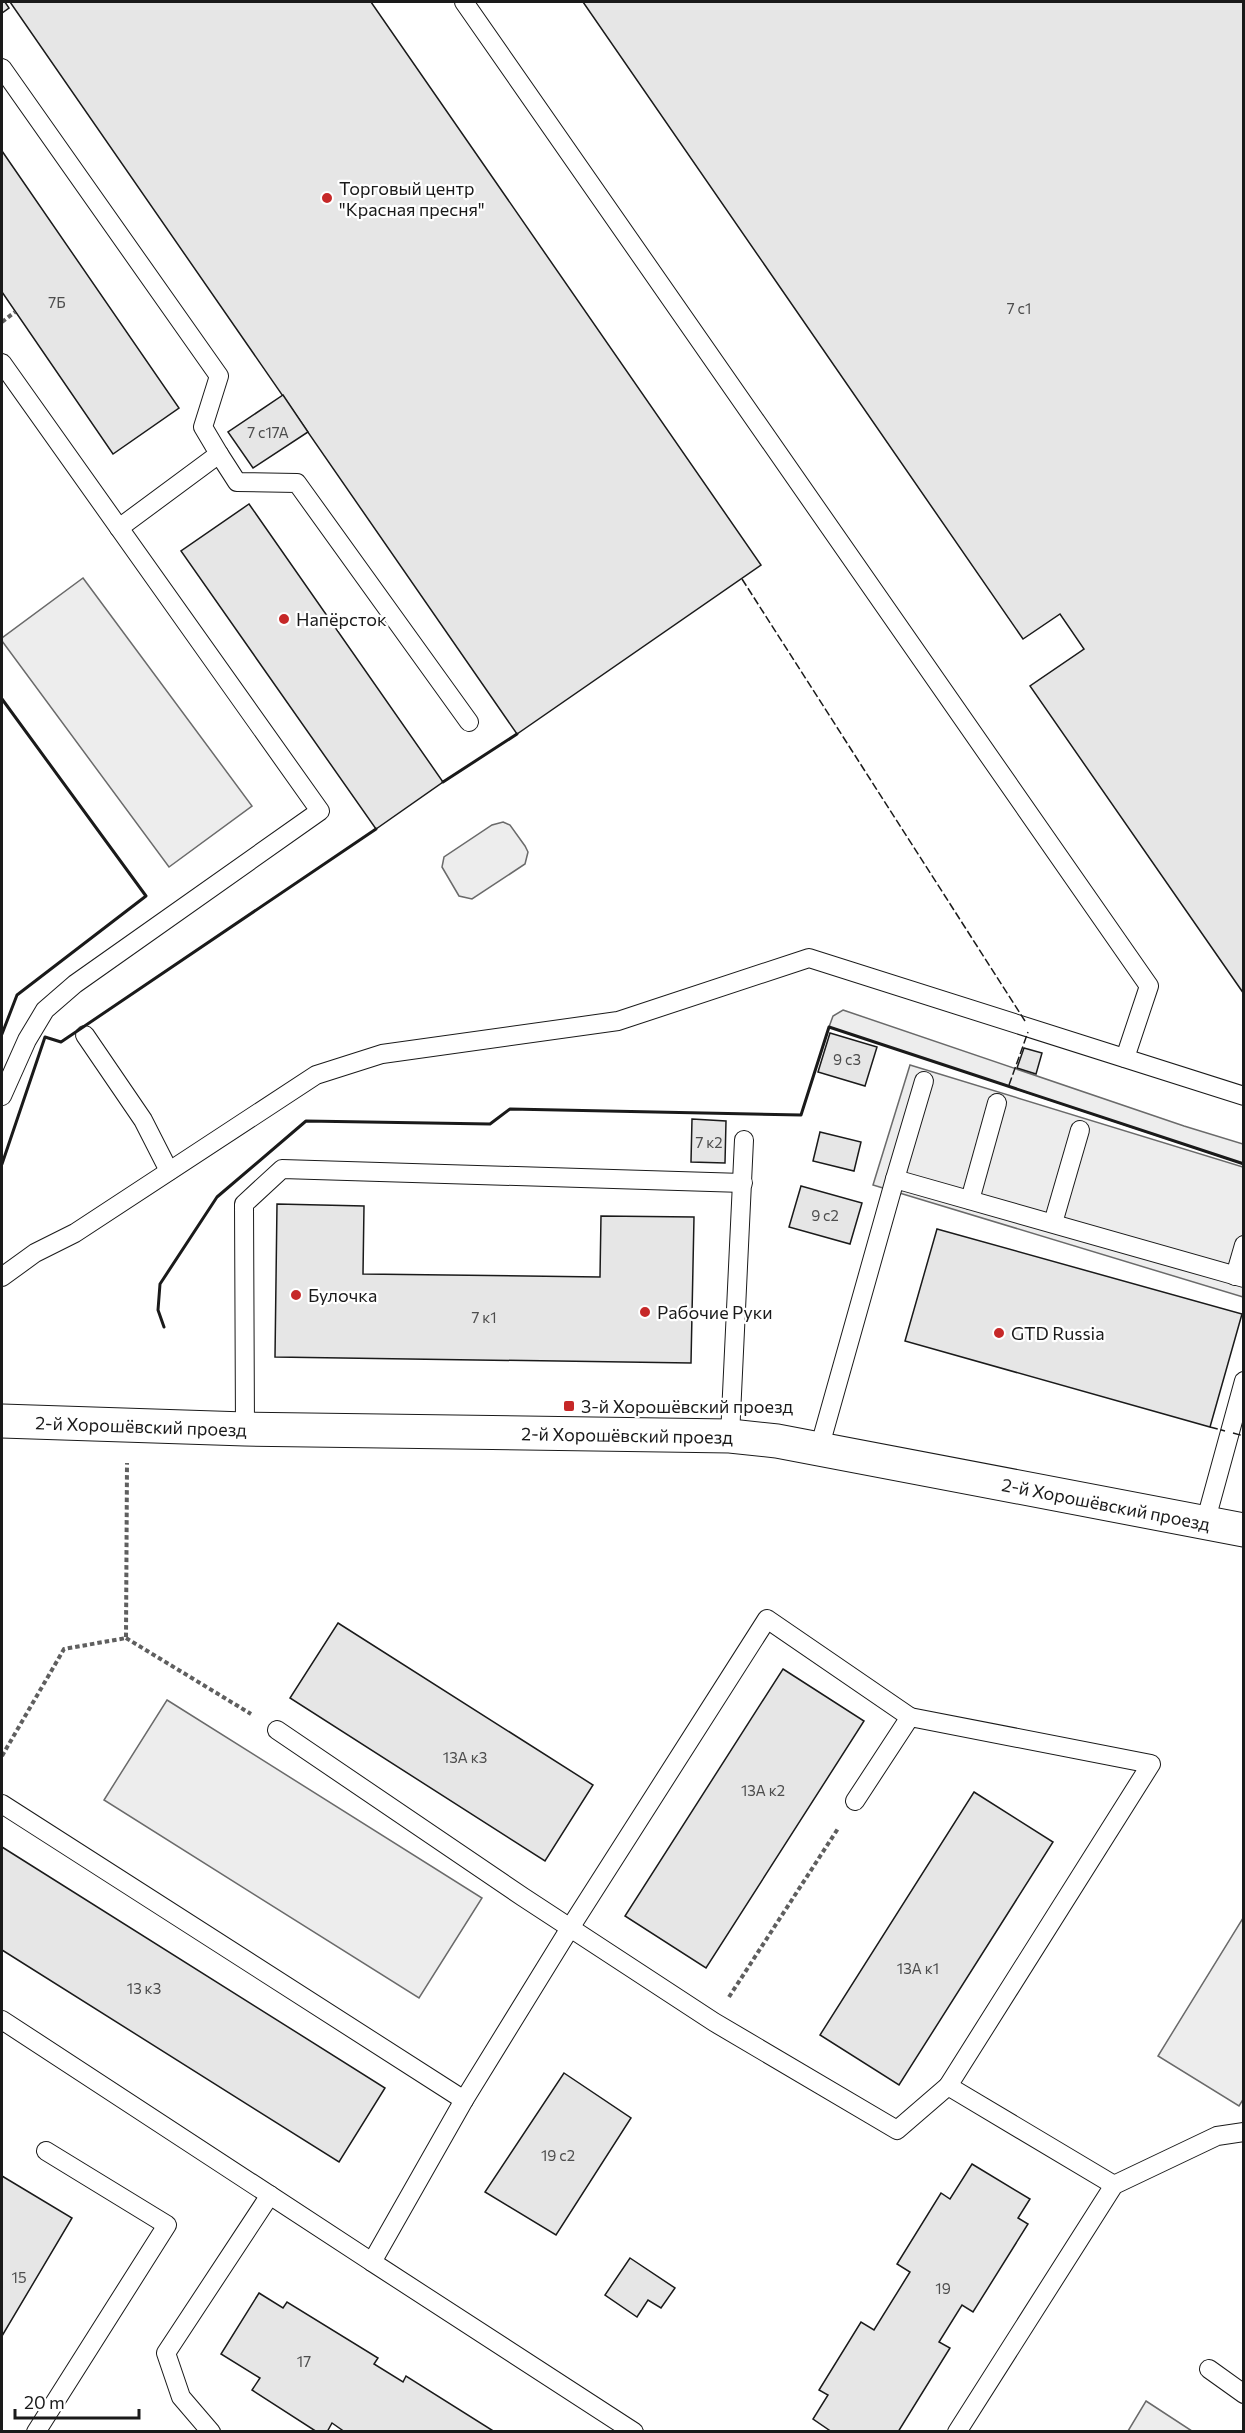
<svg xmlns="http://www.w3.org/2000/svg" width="1245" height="2433" font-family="Commissioner,sans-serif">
<rect width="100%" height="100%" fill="#fff"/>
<!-- built -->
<g fill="#ededed" stroke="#6a6a6a" stroke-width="1.5">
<polygon points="83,578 252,806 169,867 2,641 2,638"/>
<polygon points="503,822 510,825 525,846 528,852 525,864 472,899 459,896 442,867 444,857 492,825"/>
<polygon points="843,1010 1184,1126 1243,1144 1243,1164 829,1027 833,1016"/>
<polygon points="910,1065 1243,1167 1243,1297 873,1185"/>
<polygon points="167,1700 482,1898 419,1998 104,1800"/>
<polygon points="1243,1918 1244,2098 1239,2106 1158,2056"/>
<polygon points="1146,2401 1192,2431 1128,2431"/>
</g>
<!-- building -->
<g fill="#e6e6e6" stroke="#1a1a1a" stroke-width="1.5">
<polygon points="2,2 5,2 9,8 2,13"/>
<polygon points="10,2 371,2 761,565 517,734"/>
<polygon points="583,2 1244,2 1244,994 1030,686 1084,649 1060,614 1023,639"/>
<polygon points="2,151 179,408 113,454 2,292"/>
<polygon points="283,395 308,432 253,468 228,432"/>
<polygon points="249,504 443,782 376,829 181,551"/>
<polygon points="830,1033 877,1047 865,1086 818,1072"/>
<polygon points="1024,1048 1042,1053 1036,1074 1017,1068"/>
<polygon points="692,1119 726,1121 725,1163 691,1162"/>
<polygon points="820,1132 861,1142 854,1171 813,1161"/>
<polygon points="801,1186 862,1203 850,1244 789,1227"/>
<polygon points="277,1204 364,1206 363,1274 600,1277 601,1216 694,1217 691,1363 275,1357"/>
<polygon points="937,1229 1242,1314 1210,1427 905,1341"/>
<polygon points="338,1623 593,1785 545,1861 290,1698"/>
<polygon points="783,1669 864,1721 706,1968 625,1916"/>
<polygon points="974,1792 1053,1842 899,2085 820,2035"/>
<polygon points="2,1847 385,2088 339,2162 2,1950"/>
<polygon points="564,2073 631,2118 556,2235 485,2192"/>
<polygon points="972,2164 1030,2199 1018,2218 1028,2224 973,2312 962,2305 939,2342 950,2348 898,2432 832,2432 813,2419 828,2395 819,2390 861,2322 874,2330 910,2272 897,2264 941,2193 950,2199"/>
<polygon points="2,2176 72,2218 2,2336"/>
<polygon points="630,2258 675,2288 661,2308 648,2300 637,2317 605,2295"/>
<polygon points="259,2293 283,2308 287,2302 378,2358 374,2364 403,2382 406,2376 495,2432 345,2432 332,2423 327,2432 317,2432 252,2390 260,2378 221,2354"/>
</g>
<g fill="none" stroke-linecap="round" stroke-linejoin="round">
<defs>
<g id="service">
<polyline points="464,2 1149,986 1125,1058"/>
<polyline points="2,68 219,376 203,427 219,454"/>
<polyline points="2,363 320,811 75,984 45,1010 27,1040 2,1096"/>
<polyline points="119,528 219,454 237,482 297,483 469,722"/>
<polyline points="85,1035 143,1120 169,1171"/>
<polyline points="895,1179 924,1081"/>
<polyline points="970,1200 997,1103"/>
<polyline points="1053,1223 1080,1130"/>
<polyline points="1235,1276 1244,1245"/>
<polyline points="2,1277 35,1253 75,1233 316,1075 382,1054 618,1021 809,958 1244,1096"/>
<polyline points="245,1429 244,1204 282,1169 743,1183"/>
<polyline points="730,1436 744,1140"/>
<polyline points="819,1449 895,1179 1244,1278"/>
<polyline points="1205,1523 1244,1381"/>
<polyline points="277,1730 523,1897 714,2022 897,2130 948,2086 1114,2185"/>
<polyline points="855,1801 910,1717 1151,1764 948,2086"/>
<polyline points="2,1804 464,2100"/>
<polyline points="2,2020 372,2262 464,2100 570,1928 767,1619 910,1717"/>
<polyline points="372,2262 634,2432"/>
<polyline points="1209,2369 1244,2394"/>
<polyline points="36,2432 167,2225 46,2151"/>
<polyline points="211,2432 181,2397 166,2353 270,2195"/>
<polyline points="957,2432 1114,2185 1217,2136 1244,2132"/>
</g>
<polyline id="tertiary" points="2,1421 245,1429 730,1436 777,1441 1244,1530"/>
</defs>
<!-- service casing -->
<use href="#service" stroke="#1a1a1a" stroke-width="20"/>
<!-- tertiary casing -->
<use href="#tertiary" stroke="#1a1a1a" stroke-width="35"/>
<!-- path -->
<g stroke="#5f5f5f" stroke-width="4" stroke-dasharray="4.5 3" stroke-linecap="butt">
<polyline points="2,322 15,312"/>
<polyline points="126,1638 251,1714"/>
<polyline points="2,1756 64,1649 126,1638 127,1463"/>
<polyline points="729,1997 839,1827"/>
</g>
<!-- service -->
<use href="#service" stroke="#fff" stroke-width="18"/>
<!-- tertiary -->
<use href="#tertiary" stroke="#fff" stroke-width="33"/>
<!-- fence -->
<g stroke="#1a1a1a" stroke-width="1.5" stroke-dasharray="8 3" stroke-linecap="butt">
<polyline points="742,579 1025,1021"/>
<polyline points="1009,1085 1028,1032"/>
<polyline points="1210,1427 1225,1431"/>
<polyline points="1233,1433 1244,1436"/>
</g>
<!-- wall -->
<g stroke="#1a1a1a" stroke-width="3">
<polyline points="2,699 146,896 17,995 2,1034"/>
<polyline points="443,782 517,734"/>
<polyline points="2,1164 45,1037 61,1042 376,829"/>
<polyline points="164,1327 158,1310 160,1284 217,1197 306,1121 490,1124 510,1109 801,1115 829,1027 1244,1164"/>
</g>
</g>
<!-- markers -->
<g fill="#c62828" stroke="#fff" stroke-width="2">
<circle cx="327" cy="198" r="6"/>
<circle cx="284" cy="619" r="6"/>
<circle cx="296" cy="1295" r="6"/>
<circle cx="645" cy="1312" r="6"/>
<circle cx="999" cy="1333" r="6"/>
<rect x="563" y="1400" width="12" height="12" rx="3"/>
</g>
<g text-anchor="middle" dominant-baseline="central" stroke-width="4.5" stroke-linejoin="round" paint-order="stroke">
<!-- number labels -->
<g font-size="15" fill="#4d4d4d">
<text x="57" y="302">7Б</text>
<text x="1019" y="308">7 с1</text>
<text x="268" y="432">7 с17А</text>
<text x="847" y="1059">9 с3</text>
<text x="709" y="1142">7 к2</text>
<text x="825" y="1215">9 с2</text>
<text x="484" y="1317">7 к1</text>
<text x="465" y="1757">13А к3</text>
<text x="763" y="1790">13А к2</text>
<text x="918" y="1968">13А к1</text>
<text x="144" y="1988">13 к3</text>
<text x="558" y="2155">19 с2</text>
<text x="19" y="2277">15</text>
<text x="943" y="2288">19</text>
<text x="304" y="2361">17</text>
</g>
<!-- poi labels -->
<g font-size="18" fill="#1a1a1a" stroke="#fff" text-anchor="start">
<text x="339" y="188">Торговый центр<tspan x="339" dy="21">"Красная пресня"</tspan></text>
<text x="296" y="619">Напёрсток</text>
<text x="308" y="1295">Булочка</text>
<text x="657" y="1312">Рабочие Руки</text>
<text x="1011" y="1333">GTD Russia</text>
<text x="581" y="1406">3-й Хорошёвский проезд</text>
</g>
<!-- street labels -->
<g font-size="18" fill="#1a1a1a" stroke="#fff">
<text transform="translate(141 1426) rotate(2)">2-й Хорошёвский проезд</text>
<text transform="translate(627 1435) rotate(1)">2-й Хорошёвский проезд</text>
<text transform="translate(1106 1504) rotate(11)">2-й Хорошёвский проезд</text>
</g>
</g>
<!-- border -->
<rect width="1245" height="2433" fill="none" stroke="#1a1a1a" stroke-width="6"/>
<!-- scale -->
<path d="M15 2409v9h124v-9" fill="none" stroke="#1a1a1a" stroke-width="3"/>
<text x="24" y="2409" font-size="18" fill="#1a1a1a" stroke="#ffffff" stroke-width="4.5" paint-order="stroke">20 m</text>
</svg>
